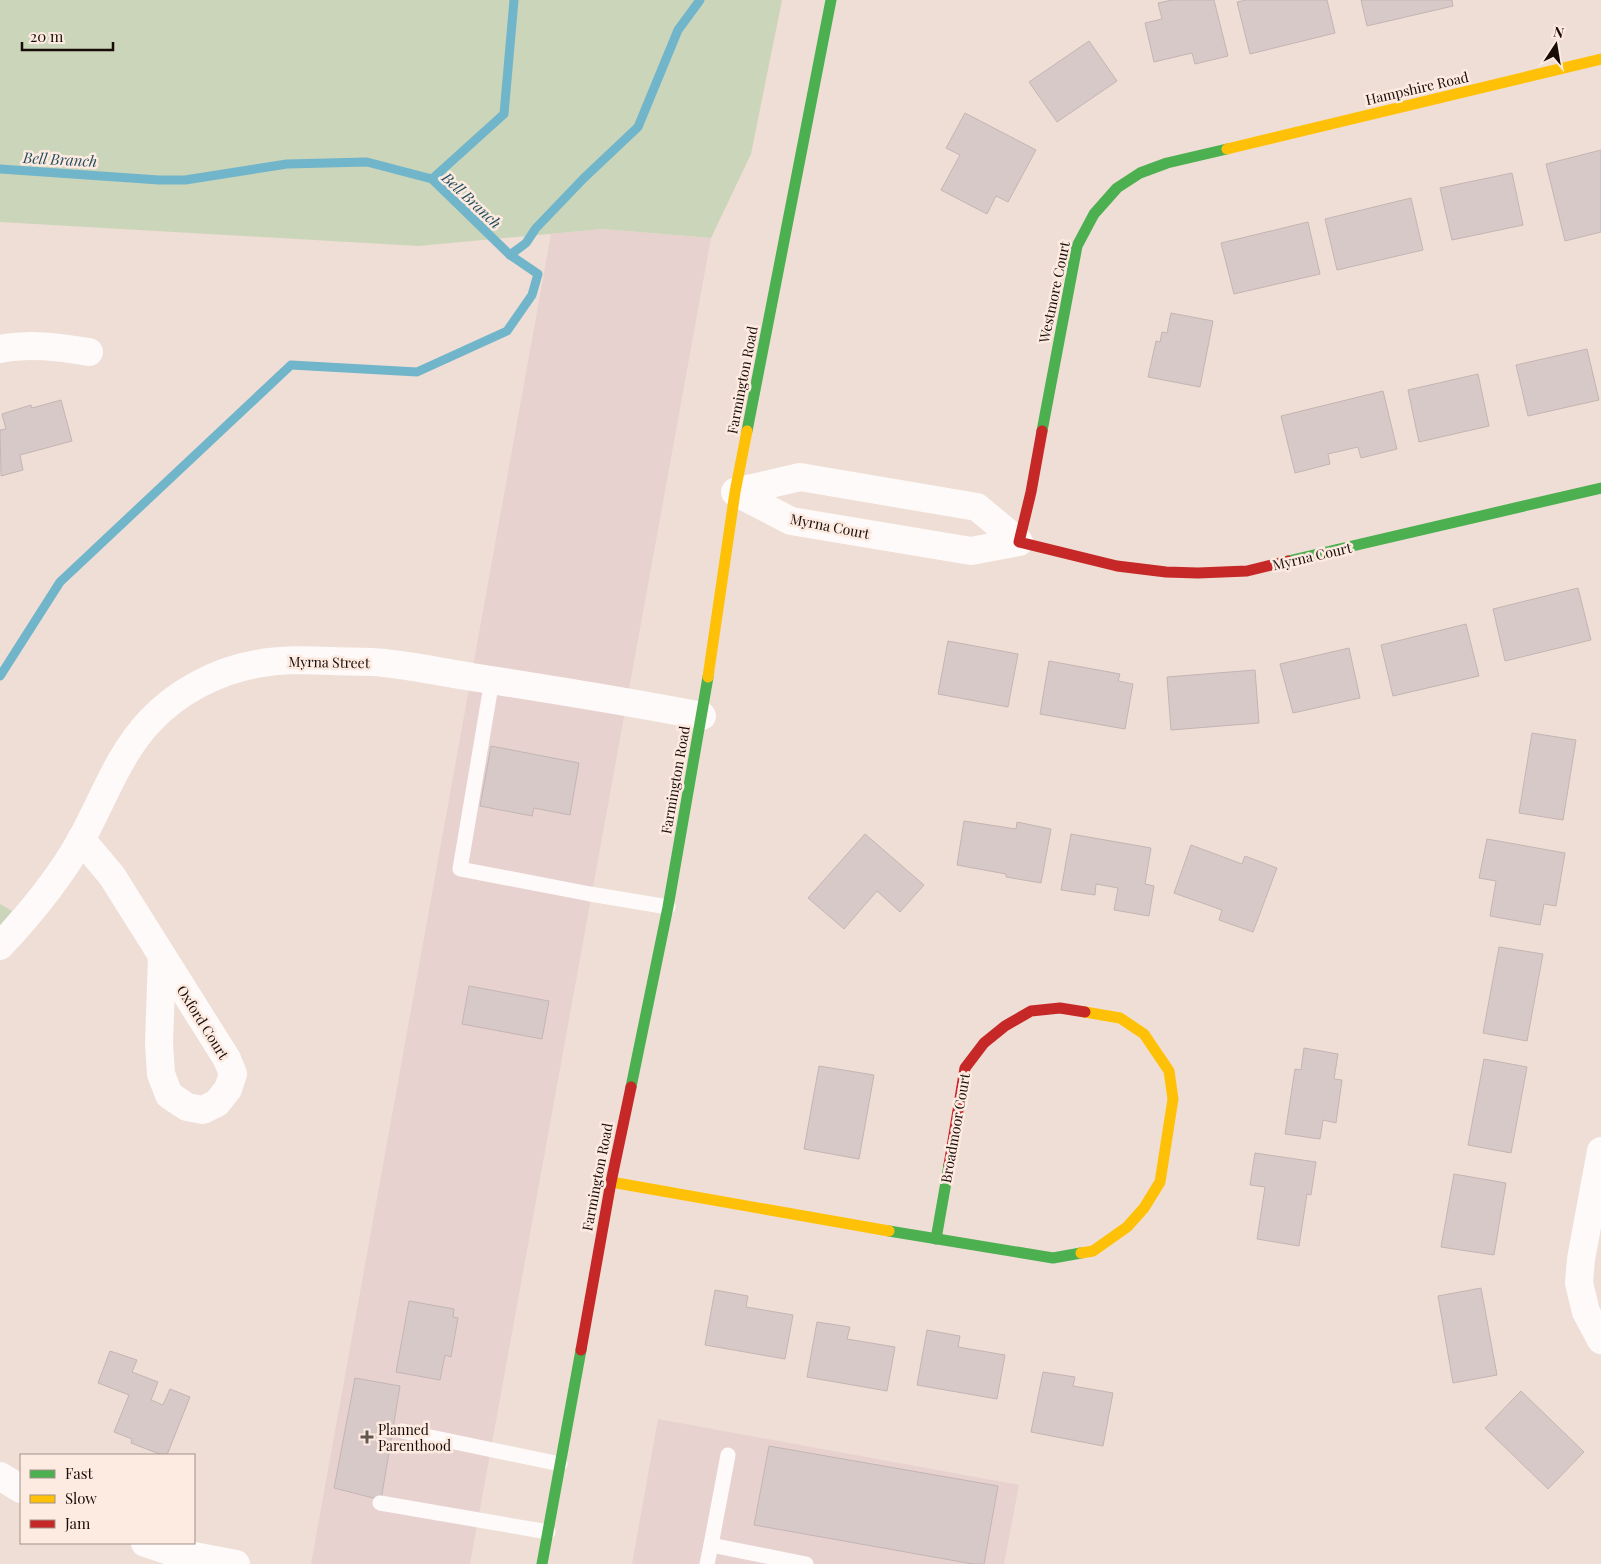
<svg xmlns="http://www.w3.org/2000/svg" width="1601" height="1564" font-family="'Playfair Display',serif">
<rect width="100%" height="100%" fill="#efded5"/>
<!-- commercial -->
<g fill="#e8d2d0">
<polygon points="603,229 711,238 470,1564 311,1564 551,234"/>
<polygon points="658,1419 1019,1485 1004,1564 632,1564"/>
</g>
<!-- green -->
<g fill="#cbd5ba">
<polygon points="0,0 782,0 751,154 711,238 603,229 418,246 0,222"/>
<polygon points="0,904 12,911 0,926"/>
</g>
<g fill="none" stroke-linecap="round" stroke-linejoin="round">
<!-- stream -->
<g stroke="#71b5ca" stroke-width="9">
<polyline points="0,169 159,180 185,180 287,164 367,162 432,179 510,255 538,274 532,295 507,331 417,372 291,365 60,582 0,676"/>
<polyline points="432,179 504,114 514,0"/>
<polyline points="510,255 526,243 536,228 584,178 638,127 678,30 700,0"/>
</g>
</g>
<!-- building -->
<g fill="#d7c9c8" stroke="#c3b5b3">
<polygon points="1172,0 1214,0 1228,56 1195,64 1192,53 1154,62 1145,23 1162,19 1158,3"/>
<polygon points="1246,0 1327,0 1335,33 1250,54 1237,2"/>
<polygon points="1361,0 1452,0 1453,6 1367,26"/>
<polygon points="1089,41 1117,81 1057,122 1029,82"/>
<polygon points="965,113 1036,150 1008,202 996,196 987,214 941,190 960,155 946,148"/>
<polygon points="1601,150 1601,232 1565,241 1546,164"/>
<polygon points="1512,173 1523,225 1452,240 1440,188"/>
<polygon points="1411,198 1423,250 1337,270 1325,219"/>
<polygon points="1308,222 1320,274 1234,294 1221,243"/>
<polygon points="1171,313 1213,321 1200,387 1148,377 1156,341 1160,342 1162,332 1167,333"/>
<polygon points="1587,349 1599,400 1528,416 1516,365"/>
<polygon points="1478,374 1489,426 1419,442 1408,390"/>
<polygon points="1383,391 1397,449 1361,458 1358,447 1328,454 1330,464 1295,473 1281,416"/>
<polygon points="61,400 72,441 20,455 23,470 1,476 0,430 6,429 2,414 31,405 32,408"/>
<polygon points="1578,588 1591,640 1505,661 1493,609"/>
<polygon points="1466,624 1479,676 1393,696 1381,645"/>
<polygon points="948,641 1018,654 1008,707 938,694"/>
<polygon points="1349,648 1360,698 1293,713 1280,664"/>
<polygon points="1049,661 1120,674 1118,681 1133,684 1125,729 1040,714"/>
<polygon points="1255,670 1259,723 1171,730 1167,677"/>
<polygon points="1532,733 1576,740 1563,820 1519,813"/>
<polygon points="491,746 579,763 570,815 534,808 532,816 480,806"/>
<polygon points="964,821 1016,829 1017,822 1051,829 1041,883 1006,877 1006,874 957,865"/>
<polygon points="865,834 924,885 900,912 877,891 844,929 808,898"/>
<polygon points="1071,834 1151,848 1145,884 1154,886 1149,916 1114,910 1118,888 1096,884 1095,895 1061,890"/>
<polygon points="1487,839 1565,853 1556,906 1544,904 1540,925 1490,916 1496,881 1479,878"/>
<polygon points="1191,845 1242,864 1245,856 1277,868 1253,932 1219,920 1222,910 1174,893"/>
<polygon points="1499,947 1543,954 1527,1041 1483,1033"/>
<polygon points="469,986 549,1001 542,1039 462,1024"/>
<polygon points="1304,1048 1338,1054 1334,1079 1342,1080 1336,1123 1323,1120 1320,1139 1285,1134 1295,1069 1301,1070"/>
<polygon points="1484,1059 1527,1067 1511,1153 1468,1145"/>
<polygon points="819,1066 874,1075 859,1159 804,1149"/>
<polygon points="1255,1153 1316,1162 1311,1195 1307,1194 1299,1246 1257,1239 1265,1187 1250,1185"/>
<polygon points="1454,1174 1506,1183 1494,1255 1441,1247"/>
<polygon points="1481,1288 1497,1375 1453,1383 1438,1296"/>
<polygon points="715,1290 748,1296 746,1307 793,1315 785,1359 705,1345"/>
<polygon points="409,1301 454,1309 453,1317 458,1318 451,1357 445,1355 440,1380 396,1372"/>
<polygon points="817,1322 850,1327 847,1339 895,1347 887,1391 807,1377"/>
<polygon points="927,1330 960,1336 958,1347 1005,1355 997,1399 917,1385"/>
<polygon points="110,1351 137,1360 132,1372 158,1382 151,1400 163,1405 170,1389 190,1397 167,1455 162,1455 131,1443 132,1439 114,1432 129,1395 98,1383"/>
<polygon points="1043,1372 1075,1377 1073,1386 1113,1393 1103,1446 1031,1432"/>
<polygon points="355,1378 400,1386 381,1500 334,1488"/>
<polygon points="1521,1391 1584,1452 1548,1489 1485,1428"/>
<polygon points="769,1446 998,1486 984,1564 973,1564 754,1525"/>
</g>
<g fill="none" stroke-linecap="round" stroke-linejoin="round">
<!-- lane -->
<g stroke="#fdfaf9" stroke-width="15">
<polyline points="492,680 460,869 590,894 668,907"/>
<polyline points="402,1431 560,1464"/>
<polyline points="380,1503 548,1532"/>
<polyline points="711,1545 728,1455"/>
<polyline points="707,1564 711,1545 806,1564"/>
</g>
<!-- street -->
<g stroke="#fdfaf9" stroke-width="28">
<path d="M0,349C29,343 59,347 89,352"/>
<polygon points="800,477 977,507 1019,542 971,551 791,521 735,492"/>
<polyline points="81,839 112,876 227,1059 233,1074 228,1089 217,1103 203,1110 187,1107 169,1095 161,1074 159,1043 162,957"/>
<path d="M0,946C31,913 60,878 82,838C104,798 118,755 150,721C177,692 217,671 256,664C282,659 307,660 333,661C349,662 367,661 384,663C413,666 442,672 472,677C549,689 625,701 702,716"/>
<polyline points="1601,1151 1581,1259 1579,1283 1586,1312 1601,1340"/>
<polyline points="0,1476 21,1489"/>
<polyline points="145,1543 173,1552 236,1564"/>
</g>
<!-- fast -->
<g stroke="#4caf50" stroke-width="11">
<polyline points="747,431 831,0"/>
<polyline points="1042,431 1077,246 1094,214 1117,188 1140,173 1167,163 1227,149"/>
<polyline points="1288,561 1601,488"/>
<polyline points="631,1087 668,907 708,677"/>
<polyline points="889,1231 1053,1258 1081,1253"/>
<polyline points="936,1239 949,1165"/>
<polyline points="542,1564 581,1350"/>
</g>
<!-- slow -->
<g stroke="#ffc107" stroke-width="11">
<polyline points="1227,149 1601,59"/>
<polyline points="708,677 735,492 747,431"/>
<polyline points="611,1182 889,1231"/>
<polyline points="1081,1253 1093,1251 1127,1227 1144,1208 1160,1182 1173,1099 1169,1071 1144,1034 1120,1018 1085,1012"/>
</g>
<!-- jam -->
<g stroke="#c62828" stroke-width="11">
<polyline points="1042,431 1031,492 1019,542 1117,566 1166,572 1198,573 1247,571 1288,561"/>
<polyline points="949,1165 965,1068 984,1043 1005,1026 1031,1011 1060,1008 1085,1012"/>
<polyline points="581,1350 611,1182 631,1087"/>
</g>
</g>
<!-- markers -->
<path fill="#63564f" stroke="#fdeae0" stroke-width="2" d="M364.5 1429.5h5v5h5v5h-5v5h-5v-5h-5v-5h5z"/>
<g text-anchor="middle" dominant-baseline="central" stroke-width="5" stroke-linejoin="round" paint-order="stroke">
<!-- street labels -->
<g font-size="14" fill="#170c07" stroke="#fdeae0">
<text transform="translate(1417 88) rotate(-13)">Hampshire Road</text>
<text transform="translate(1054 292) rotate(-78)">Westmore Court</text>
<text transform="translate(742 380) rotate(-79)">Farmington Road</text>
<text transform="translate(830 526) rotate(11)">Myrna Court</text>
<text transform="translate(1312 556) rotate(-13)">Myrna Court</text>
<text transform="translate(329 662) rotate(1)">Myrna Street</text>
<text transform="translate(675 780) rotate(-80)">Farmington Road</text>
<text transform="translate(203 1022) rotate(58)">Oxford Court</text>
<text transform="translate(955 1128) rotate(-80)">Broadmoor Court</text>
<text transform="translate(597 1177) rotate(-79)">Farmington Road</text>
</g>
<!-- poi labels -->
<g font-size="14" fill="#170c07" stroke="#fdeae0" text-anchor="start">
<text x="378" y="1429">Planned<tspan x="378" dy="16">Parenthood</tspan></text>
</g>
<!-- water labels -->
<g font-size="15" font-style="italic" fill="#224e5d" stroke="#fdeae0">
<text transform="translate(60 159) rotate(3)">Bell Branch</text>
<text transform="translate(472 200) rotate(43)">Bell Branch</text>
</g>
</g>
<!-- legend -->
<rect x="20" y="1454" width="175" height="90" fill="#fdeae0" stroke="#a19189"/>
<rect x="30" y="1470" width="25" height="8" fill="#4caf50" stroke="#a19189"/>
<text x="65" y="1479" font-size="15" fill="#170c07">Fast</text>
<rect x="30" y="1495" width="25" height="8" fill="#ffc107" stroke="#a19189"/>
<text x="65" y="1504" font-size="15" fill="#170c07">Slow</text>
<rect x="30" y="1520" width="25" height="8" fill="#c62828" stroke="#a19189"/>
<text x="65" y="1529" font-size="15" fill="#170c07">Jam</text>
<!-- north arrow -->
<g transform="translate(1556 45) rotate(12)" stroke="#fdeae0" stroke-width="4" paint-order="stroke">
<path d="M0-4L9 19L0 12L-9 19Z" fill="#170c07"/>
<text y="-8" font-size="14" font-weight="bold" text-anchor="middle" fill="#170c07">N</text>
</g>
<!-- scale -->
<path d="M22 42v8h91v-8" fill="none" stroke="#170c07" stroke-width="2.5"/>
<text x="30" y="42" font-size="15" fill="#170c07" stroke="#fdeae0" stroke-width="4" paint-order="stroke">20 m</text>
</svg>
